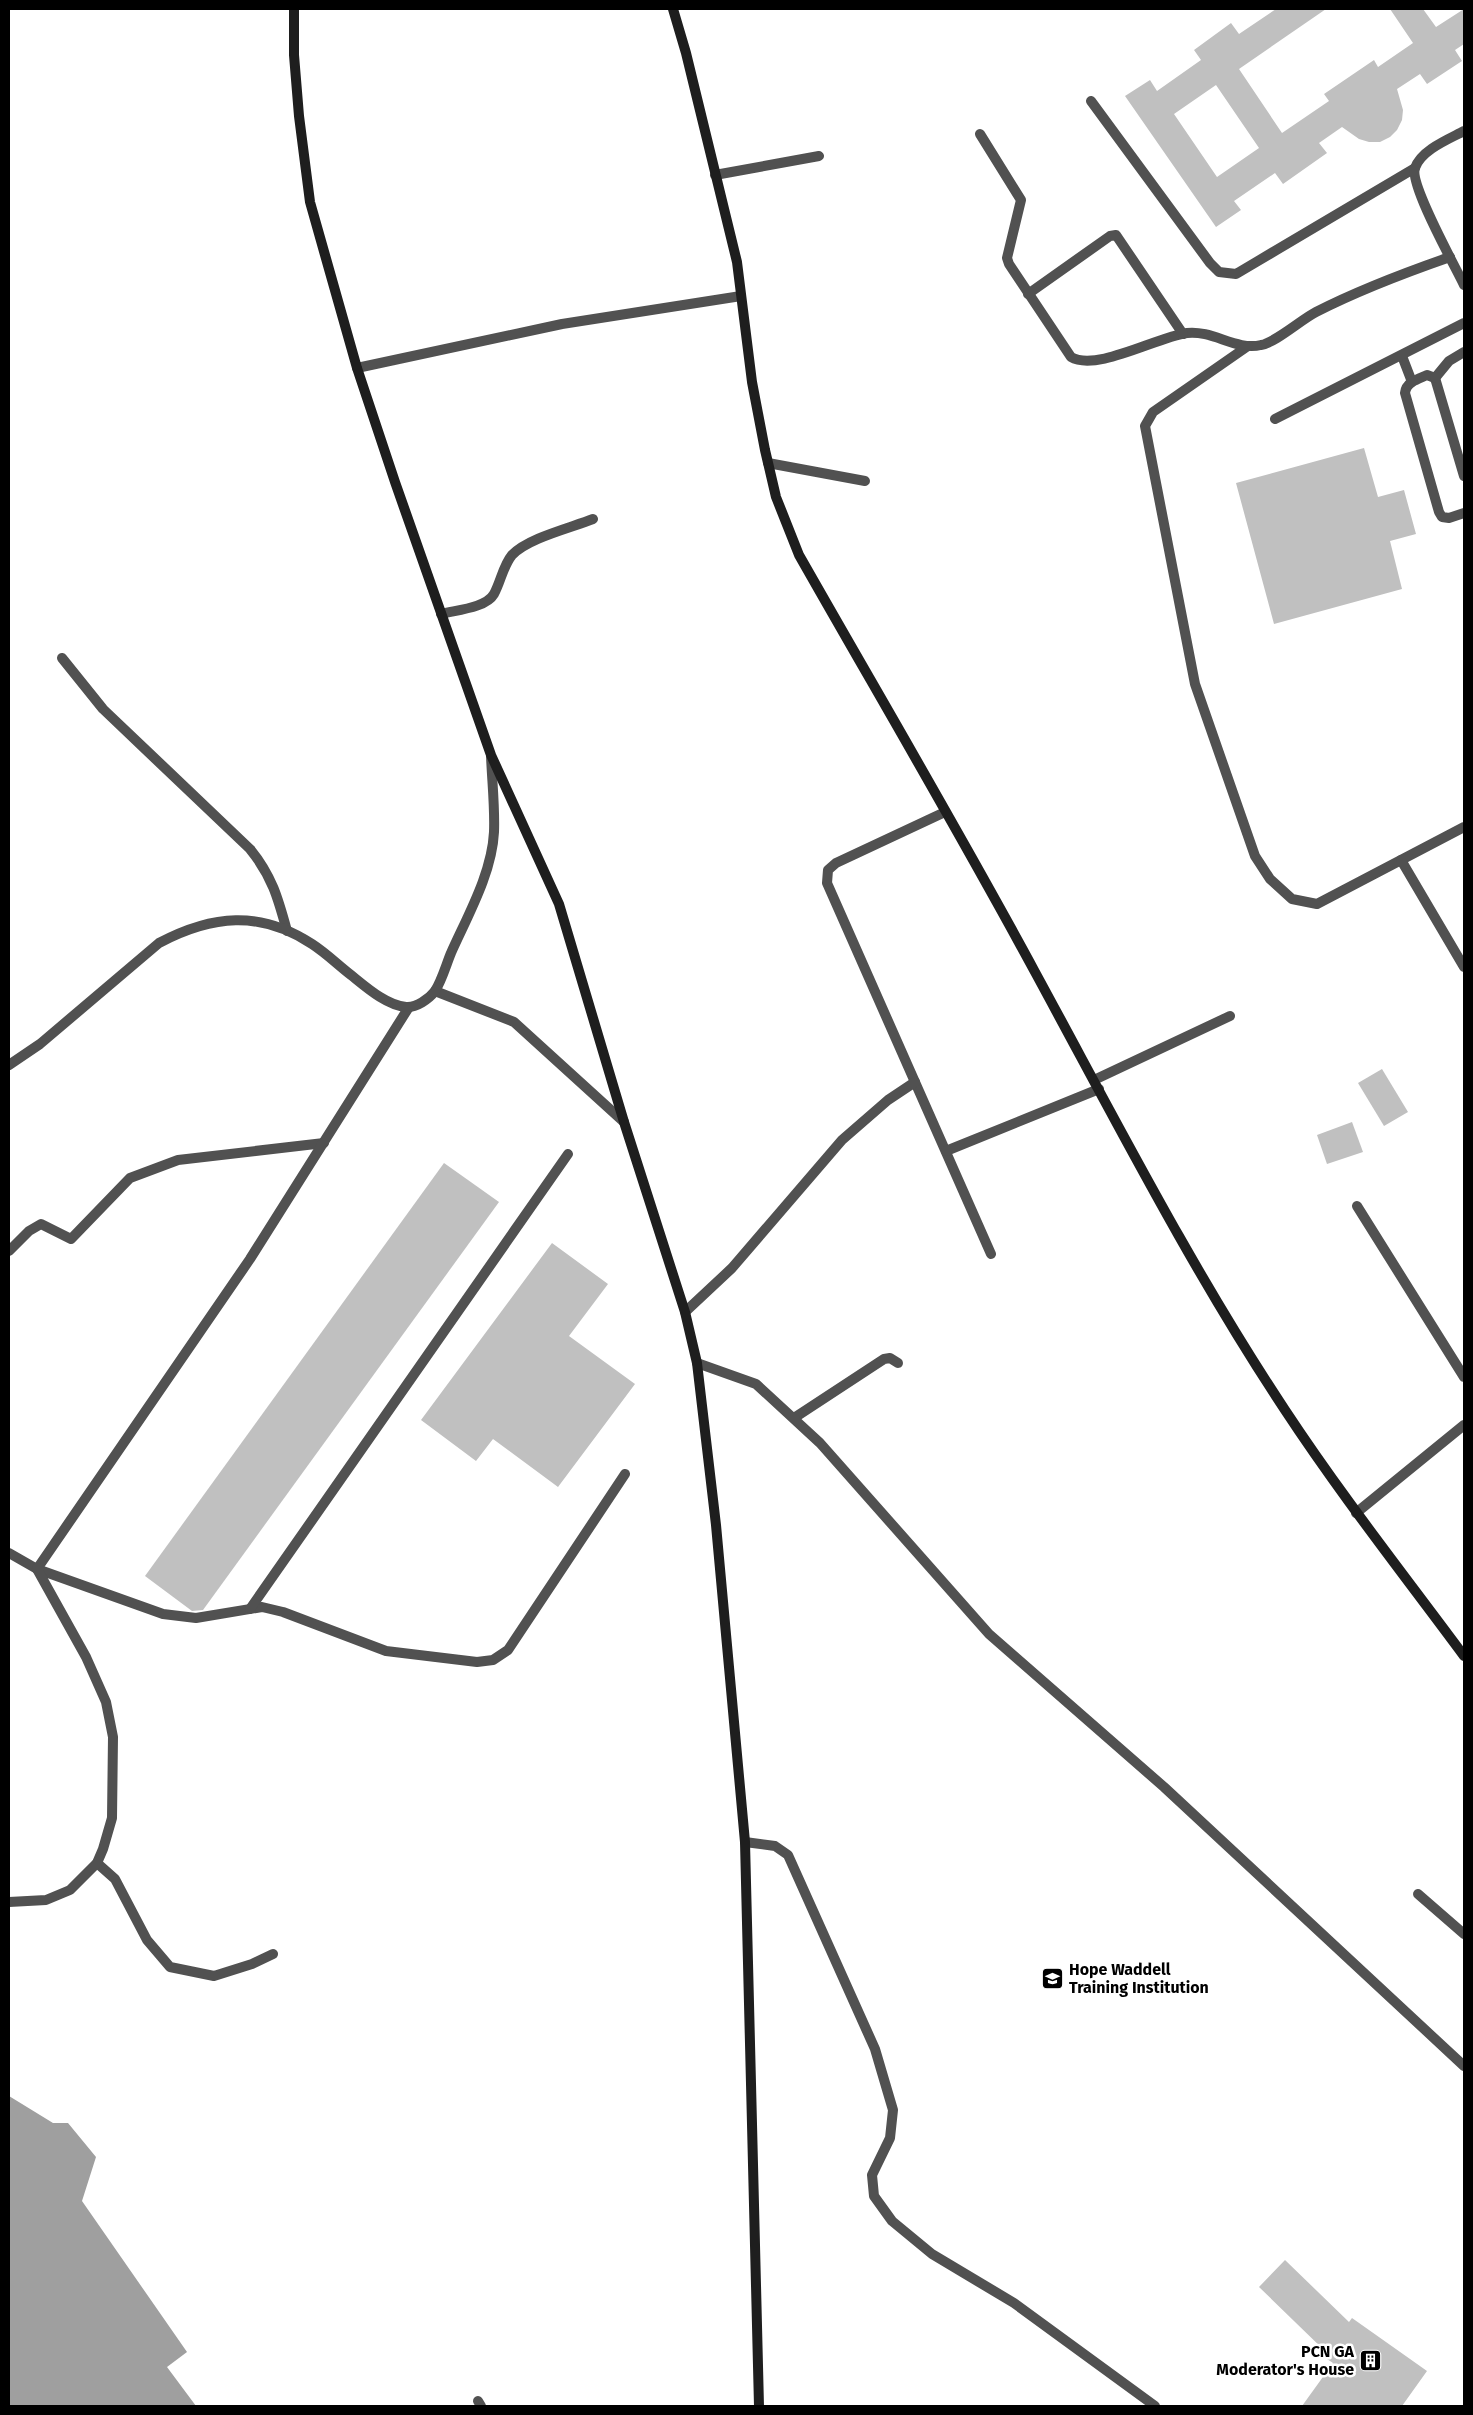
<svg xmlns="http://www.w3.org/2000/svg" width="1473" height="2415" font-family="'Fira Sans',sans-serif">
<rect width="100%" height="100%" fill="#fff"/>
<!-- water -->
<polygon fill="#9f9f9f" points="9,2096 53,2123 68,2123 96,2157 82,2201 187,2352 167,2367 196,2406 9,2406"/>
<!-- building -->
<g fill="#c0c0c0" fill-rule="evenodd">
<path d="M1276,9H1326L1239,69L1282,133L1329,101L1324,94L1374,60L1378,67L1413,43L1390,9H1423L1436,27L1464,9V44L1455,50L1462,61L1427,84L1420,74L1397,89L1403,110L1402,120L1397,130L1390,137L1380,142H1369L1359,139L1342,127L1319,143L1327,153L1283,184L1275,173L1234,201L1241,210L1216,227L1125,96L1150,80L1157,91L1201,60L1194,50L1231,23L1239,34ZM1216,85L1259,148L1217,177L1174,114Z"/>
<polygon points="1364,448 1378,497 1404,490 1416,534 1390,541 1402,589 1274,624 1236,483"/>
<polygon points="1382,1069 1408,1112 1384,1126 1358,1083"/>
<polygon points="1352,1122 1363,1152 1327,1164 1317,1135"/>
<polygon points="444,1163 499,1202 203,1610 192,1611 145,1576"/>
<polygon points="552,1243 608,1284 569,1336 635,1384 558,1487 493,1439 476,1461 421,1420"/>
<polygon points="1285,2260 1349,2322 1352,2318 1427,2371 1402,2406 1302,2406 1333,2363 1324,2357 1327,2353 1259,2287"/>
</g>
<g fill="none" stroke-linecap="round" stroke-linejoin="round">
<!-- lane -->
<g stroke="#515151" stroke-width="10">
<polyline points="715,175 819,156"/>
<polyline points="1402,356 1412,382"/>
<path d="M1435,378L1427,375C1418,379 1406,382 1405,393L1439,512L1442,517L1449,518L1464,513"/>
<polyline points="1435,378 1464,476"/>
<polyline points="1435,378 1449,361 1464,352"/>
<polyline points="1275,419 1464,323"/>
<polyline points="768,463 865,481"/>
<path d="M441,614C456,610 486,608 494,594C501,581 503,566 512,555C528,538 570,528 593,519"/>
<polyline points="435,991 514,1022 624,1122"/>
<polyline points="1094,1080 1230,1016"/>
<polyline points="9,1251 29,1231 41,1224 71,1239 130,1178 178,1160 324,1143"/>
<polyline points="794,1418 884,1359 890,1358 898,1363"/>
<polyline points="9,1553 37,1569 163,1614 196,1618 262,1607 283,1612 386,1651 477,1662 493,1660 508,1650 625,1474"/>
<polyline points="250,1609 568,1154"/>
<polyline points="745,1842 775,1846 788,1855 875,2049 893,2110 890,2138 872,2175 874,2196 892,2221 932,2254 1014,2303 1155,2406"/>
<polyline points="97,1863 115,1879 147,1940 170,1967 214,1976 252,1964 273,1954"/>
<polyline points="9,1902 46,1900 70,1890 97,1863 103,1849 112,1818 113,1737 106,1702 86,1657 37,1569 250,1259 409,1007"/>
<polyline points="478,2401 481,2406"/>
</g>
<!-- street -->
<g stroke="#515151" stroke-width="10">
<polyline points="1091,101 1210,263 1219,272 1236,274 1415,168"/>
<path d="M1464,131C1449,139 1421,150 1415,168C1409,184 1455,266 1464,285"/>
<path d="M980,134L1021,200L1007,258L1009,264L1071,357C1096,372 1157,337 1187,333C1213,330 1236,351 1261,345C1275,343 1302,319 1316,312C1359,290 1404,273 1450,257"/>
<polyline points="1028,294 1110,236 1116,235 1183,334"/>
<polyline points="1248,346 1153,412 1145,426 1195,684 1255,856 1270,879 1292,899 1317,904 1464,827"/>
<polyline points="357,368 562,324 741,296"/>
<path d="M62,658L103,709L250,849C272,876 278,898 287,931"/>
<polyline points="945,812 836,863 828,870 827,883 991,1254"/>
<polyline points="1401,860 1464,967"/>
<path d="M9,1065L40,1044L159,943C212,915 260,910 312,944C326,953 338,965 351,975C366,987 386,1005 406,1007C416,1008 429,999 435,991C442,980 446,965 451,953C468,915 492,873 494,832C495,807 492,781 491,756"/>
<polyline points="946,1151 1099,1089"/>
<polyline points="1357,1206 1464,1377"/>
<polyline points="685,1312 732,1268 842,1140 888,1100 915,1082"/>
<polyline points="697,1363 756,1384 820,1443 989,1634 1164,1787 1464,2066"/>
<polyline points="1356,1513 1464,1425"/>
<polyline points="1418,1894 1464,1934"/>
</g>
<!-- secondary -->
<g stroke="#1e1e1e" stroke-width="10">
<polyline points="294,9 294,55 299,116 310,202 357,368 395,482 491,755 559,904 624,1122 685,1312 697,1363 716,1525 745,1842 759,2406"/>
<path d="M673,9L686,53L737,262L752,382L765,450L776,497L799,555C878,694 959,831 1035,972C1115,1119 1192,1270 1285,1410C1341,1495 1404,1575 1464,1656"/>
</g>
</g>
<!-- icons -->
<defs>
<symbol id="university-square" viewBox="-11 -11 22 22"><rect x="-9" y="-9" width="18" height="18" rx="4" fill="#000" stroke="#fff"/><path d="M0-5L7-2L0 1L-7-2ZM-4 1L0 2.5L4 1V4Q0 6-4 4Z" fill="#fff"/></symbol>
<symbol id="building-square" viewBox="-11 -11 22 22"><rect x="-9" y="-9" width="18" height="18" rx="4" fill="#000" stroke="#fff"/><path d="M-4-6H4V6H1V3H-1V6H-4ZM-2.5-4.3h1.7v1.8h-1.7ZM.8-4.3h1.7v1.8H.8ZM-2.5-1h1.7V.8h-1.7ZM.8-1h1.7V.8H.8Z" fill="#fff"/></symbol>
</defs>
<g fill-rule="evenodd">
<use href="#university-square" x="1040" y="1966" width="25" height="25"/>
<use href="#building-square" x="1358" y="2348" width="25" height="25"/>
</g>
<g text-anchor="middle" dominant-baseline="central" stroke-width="5" stroke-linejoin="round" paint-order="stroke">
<!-- poi labels -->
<g font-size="16" font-weight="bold" fill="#000" stroke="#fff" text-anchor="start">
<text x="1069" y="1969">Hope Waddell<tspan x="1069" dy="18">Training Institution</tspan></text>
<text x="1354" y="2351" text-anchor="end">PCN GA<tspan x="1354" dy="18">Moderator's House</tspan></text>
</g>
</g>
<!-- border -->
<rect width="1473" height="2415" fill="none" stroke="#000000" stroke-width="20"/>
</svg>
